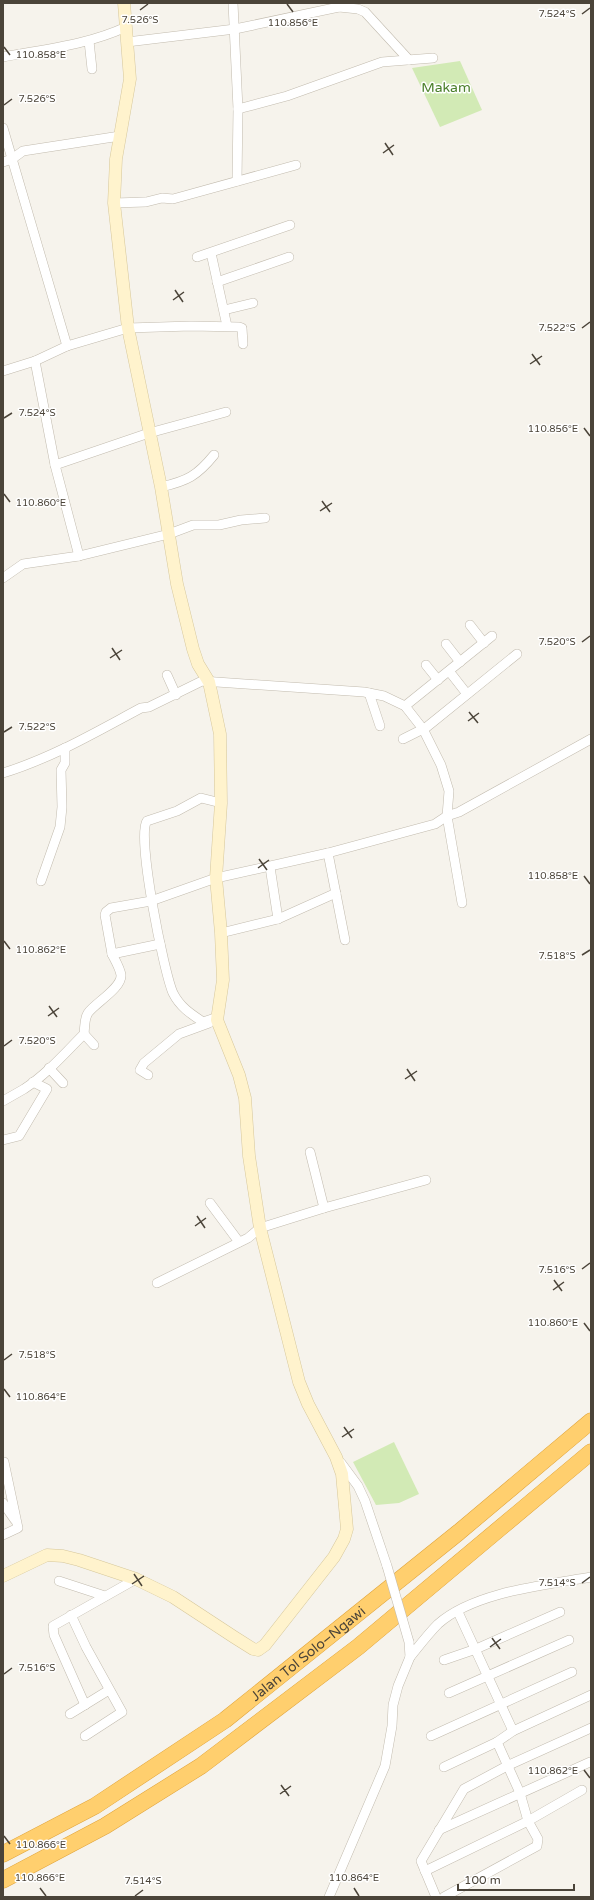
<svg xmlns="http://www.w3.org/2000/svg" width="594" height="1900" font-family="'Varela Round',sans-serif">
<rect width="100%" height="100%" fill="#f6f3ec"/>
<!-- green -->
<g fill="#d2eab5">
<polygon points="460,61 482,110 440,127 412,68"/>
<polygon points="394,1442 419,1494 399,1503 376,1505 353,1462"/>
</g>
<g fill="none" stroke-linecap="round" stroke-linejoin="round">
<defs>
<g id="street">
<polyline points="233,3 238,109 237,181"/>
<polyline points="339,3 339,7 358,9 365,12 409,60"/>
<polyline points="89,41 92,69"/>
<polyline points="127,42 235,29 339,7"/>
<path d="M3,57C45,49 87,45 126,27"/>
<polyline points="238,109 287,96 382,62 433,58"/>
<polyline points="3,128 67,346"/>
<polyline points="3,162 12,159 23,151 120,136"/>
<polyline points="114,203 146,202 162,198 173,199 296,165"/>
<polyline points="211,253 227,326"/>
<polyline points="197,257 290,225"/>
<polyline points="217,282 289,257"/>
<polyline points="224,310 253,303"/>
<polyline points="35,361 55,465 149,433 226,412"/>
<polyline points="3,371 35,361 67,346 128,328 191,326 239,327 242,328 243,344"/>
<polyline points="55,465 79,556"/>
<path d="M161,487C187,481 197,476 214,455"/>
<polyline points="3,578 23,564 79,556 169,534 193,525 219,525 241,520 265,518"/>
<polyline points="470,625 484,643"/>
<polyline points="446,644 460,662"/>
<polyline points="426,665 438,680"/>
<polyline points="449,671 467,694"/>
<polyline points="167,675 176,695"/>
<polyline points="369,693 380,726"/>
<polyline points="405,706 492,636"/>
<polyline points="423,730 517,654"/>
<polyline points="403,739 423,729"/>
<path d="M3,773C52,758 96,732 141,708L149,707L202,681L364,692L384,696L405,706L423,729L441,765L449,791L447,816L462,903"/>
<polyline points="328,853 345,940"/>
<polyline points="270,867 278,919"/>
<polyline points="41,881 60,827 62,807 61,770 65,763 65,748"/>
<polyline points="221,933 278,919 336,893"/>
<polyline points="160,944 112,954 105,915 106,912 111,908 151,901 216,878 328,853 435,824 447,816 459,812 591,739"/>
<path d="M218,1017L203,1022C191,1014 180,1007 173,993C164,973 136,835 147,821L177,811L201,798L221,803"/>
<polyline points="84,1034 94,1045"/>
<polyline points="49,1068 63,1083"/>
<polyline points="148,1075 140,1070 144,1063 179,1034 209,1023"/>
<path d="M3,1101C10,1097 17,1093 24,1089C47,1074 65,1053 84,1034C85,1027 84,1019 88,1013C95,1003 122,988 121,975C120,968 115,960 112,954"/>
<polyline points="3,1140 19,1136 47,1089 33,1082"/>
<polyline points="310,1152 324,1208"/>
<polyline points="210,1203 239,1242"/>
<polyline points="157,1283 248,1238 260,1228 324,1208 426,1180"/>
<polyline points="3,1462 4,1462 18,1528 3,1535"/>
<polyline points="341,1463 358,1486 365,1501 387,1566"/>
<polyline points="3,1503 15,1520"/>
<polyline points="59,1581 105,1596"/>
<polyline points="458,1612 513,1731"/>
<polyline points="71,1615 86,1647 122,1712 85,1736"/>
<path d="M409,1642L410,1657C419,1646 428,1634 438,1624C474,1592 545,1585 591,1577"/>
<polyline points="444,1660 476,1649 560,1612"/>
<polyline points="449,1693 569,1640"/>
<polyline points="85,1705 54,1635 53,1626 136,1579"/>
<polyline points="70,1714 109,1690"/>
<polyline points="431,1736 572,1672"/>
<polyline points="444,1767 497,1742"/>
<polyline points="439,1830 590,1762"/>
<polyline points="425,1871 528,1821 582,1790"/>
<polyline points="329,1897 385,1766 392,1726 393,1705 398,1686 410,1657"/>
<polyline points="436,1897 421,1861 464,1789 507,1766 591,1728"/>
<polyline points="444,1897 537,1846 538,1839 528,1821 520,1793 497,1742 513,1731 591,1695"/>
</g>
<polyline id="secondary" points="3,1576 47,1555 63,1556 79,1560 136,1579 173,1597 234,1637 253,1649 258,1650 265,1645 334,1557 344,1539 347,1529 342,1474 336,1457 308,1404 299,1382 260,1228 249,1156 245,1098 239,1075 217,1020 223,980 221,933 216,878 221,803 220,734 209,682 198,664 193,649 177,584 161,487 128,328 114,203 116,159 130,79 124,3"/>
<g id="highway">
<path id="s1" d="M3,1854L95,1806L225,1720L459,1532L591,1421"/>
<polyline points="3,1880 105,1826 201,1766 358,1647 591,1452"/>
</g>
</defs>
<!-- street casing -->
<use href="#street" stroke="#c2bbae" stroke-width="10"/>
<!-- secondary casing -->
<use href="#secondary" stroke="#d6c79b" stroke-width="13"/>
<!-- highway casing -->
<use href="#highway" stroke="#e0a43c" stroke-width="17"/>
<!-- street -->
<use href="#street" stroke="#fff" stroke-width="9"/>
<!-- secondary -->
<use href="#secondary" stroke="#fff3cd" stroke-width="12"/>
<!-- highway -->
<use href="#highway" stroke="#ffcf6e" stroke-width="16"/>
<defs>
<polyline id="street-bridge" points="387,1566 409,1642"/>
</defs>
<!-- street-bridge casing -->
<use href="#street-bridge" stroke="#c2bbae" stroke-width="10" stroke-linecap="butt"/>
<!-- street-bridge -->
<use href="#street-bridge" stroke="#fff" stroke-width="9"/>
</g>
<!-- ticks -->
<path fill="none" stroke="#4b4439" stroke-width="1.5" d="M287,4L293,12M140,10L148,4M582,14L590,8M4,47L10,55M4,105L12,99M385,143L393,155M383,153L394,145M175,290L183,302M173,300L184,292M582,328L590,322M532,354L540,365M530,364L542,356M4,418L12,413M584,428L590,436M4,494L10,502M322,501L330,512M320,511L332,503M582,642L590,636M112,648L120,660M110,658L122,650M469,712L478,723M468,721L479,713M4,732L12,727M259,859L267,870M258,868L269,860M584,876L590,884M4,941L10,949M582,955L590,950M49,1006L57,1017M48,1016L59,1008M4,1046L12,1040M407,1069L415,1081M405,1079L417,1071M197,1216L205,1228M195,1226L206,1218M582,1269L590,1263M554,1280L562,1291M553,1290L564,1282M584,1323L590,1331M4,1360L12,1354M4,1389L10,1397M344,1427L352,1438M342,1437L354,1429M134,1574L142,1586M582,1583L590,1577M132,1584L144,1576M492,1638L500,1649M490,1647L501,1639M4,1674L12,1668M584,1770L590,1778M281,1785L289,1796M280,1794L291,1786M4,1836L10,1844M40,1888L46,1896M354,1888L359,1896M135,1896L143,1890"/>
<g text-anchor="middle" dominant-baseline="central" stroke-width="3" stroke-linejoin="round" paint-order="stroke">
<!-- park labels -->
<g font-size="14" fill="#4a7f2a" stroke="#fff">
<text x="446" y="87">Makam</text>
</g>
<!-- street labels -->
<g font-size="14" fill="#4b4439" stroke="#fff">
<text stroke="none"><textPath href="#s1" startOffset="366">Jalan Tol Solo–Ngawi</textPath></text>
</g>
</g>
<g font-size="10" text-anchor="middle" fill="#4b4439" stroke="#fff" stroke-width="3" stroke-linejoin="round" paint-order="stroke">
<text x="557" y="17">7.524°S</text>
<text x="140" y="23">7.526°S</text>
<text x="293" y="26">110.856°E</text>
<text x="41" y="58">110.858°E</text>
<text x="37" y="102">7.526°S</text>
<text x="557" y="331">7.522°S</text>
<text x="37" y="416">7.524°S</text>
<text x="553" y="432">110.856°E</text>
<text x="41" y="506">110.860°E</text>
<text x="557" y="645">7.520°S</text>
<text x="37" y="730">7.522°S</text>
<text x="553" y="879">110.858°E</text>
<text x="41" y="953">110.862°E</text>
<text x="557" y="959">7.518°S</text>
<text x="37" y="1044">7.520°S</text>
<text x="557" y="1273">7.516°S</text>
<text x="553" y="1326">110.860°E</text>
<text x="37" y="1358">7.518°S</text>
<text x="41" y="1400">110.864°E</text>
<text x="557" y="1586">7.514°S</text>
<text x="37" y="1671">7.516°S</text>
<text x="553" y="1774">110.862°E</text>
<text x="41" y="1848">110.866°E</text>
<text x="40" y="1881">110.866°E</text>
<text x="354" y="1881">110.864°E</text>
<text x="143" y="1884">7.514°S</text>
</g>
<!-- border -->
<rect width="594" height="1900" fill="none" stroke="#4b4439" stroke-width="8"/>
<!-- scale -->
<path d="M458 1884v6h116v-6" fill="none" stroke="#4b4439" stroke-width="2"/>
<text x="464" y="1884" font-size="12" fill="#4b4439" stroke="#ffffff" stroke-width="3" paint-order="stroke">100 m</text>
</svg>
